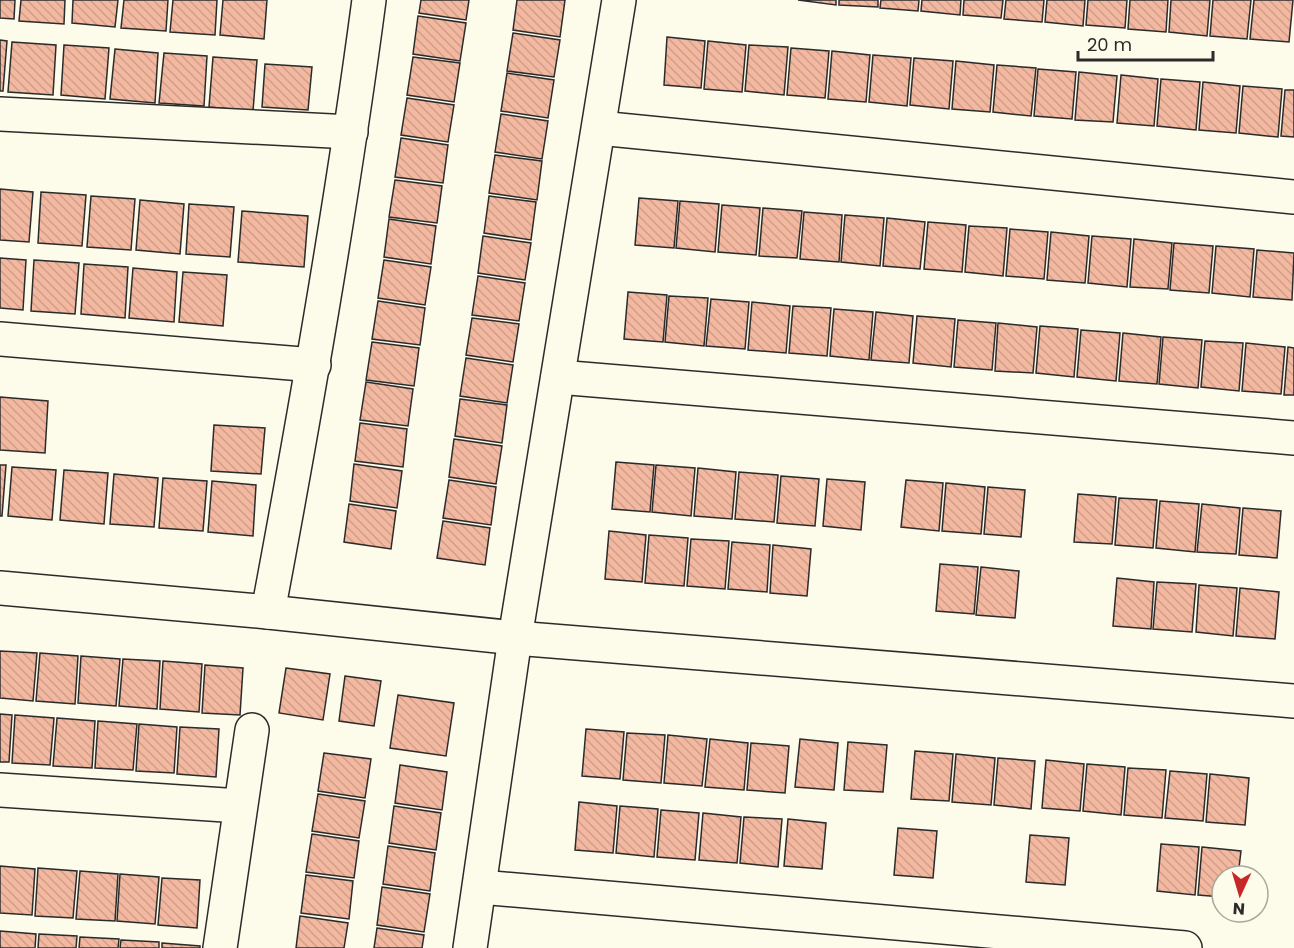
<svg xmlns="http://www.w3.org/2000/svg" width="1294" height="948" font-family="Poppins,sans-serif">
<defs>
<pattern id="building-back-hatch" width="6" height="6" patternUnits="userSpaceOnUse" patternTransform="scale(1.5)"><rect width="6" height="6" fill="#f2b8a0"/><path d="M-1 5l2 2M0 0l6 6M5-1l2 2" fill="none" stroke="#d09e8a"/></pattern>
</defs>
<rect width="100%" height="100%" fill="#fdfbea"/>
<!-- building -->
<g fill="url(#building-back-hatch)" stroke="#2b2b2b" stroke-width="1.5">
<polygon points="0,0 15,0 14,19 0,18"/>
<polygon points="21,0 65,0 64,24 19,21"/>
<polygon points="73,0 118,0 115,27 72,23"/>
<polygon points="124,0 168,0 166,31 121,28"/>
<polygon points="173,0 217,0 215,35 170,32"/>
<polygon points="223,0 267,0 264,39 220,35"/>
<polygon points="421,0 469,0 466,20 419,13"/>
<polygon points="517,0 565,0 560,37 513,30"/>
<polygon points="798,0 836,0 836,5"/>
<polygon points="839,0 878,0 878,7 839,5"/>
<polygon points="881,0 919,0 918,11 880,8"/>
<polygon points="922,0 961,0 960,15 921,11"/>
<polygon points="964,0 1003,0 1001,18 963,15"/>
<polygon points="1006,0 1044,0 1042,22 1004,19"/>
<polygon points="1047,0 1085,0 1083,26 1045,22"/>
<polygon points="1088,0 1127,0 1125,28 1086,25"/>
<polygon points="1130,0 1168,0 1166,32 1128,29"/>
<polygon points="1171,0 1210,0 1207,36 1169,32"/>
<polygon points="1213,0 1251,0 1247,39 1210,36"/>
<polygon points="1254,0 1293,0 1289,42 1250,39"/>
<polygon points="418,16 466,23 460,61 413,54"/>
<polygon points="513,33 560,40 554,77 507,71"/>
<polygon points="667,37 705,41 701,88 664,85"/>
<polygon points="0,40 7,41 3,91 0,91"/>
<polygon points="708,41 746,45 742,92 704,89"/>
<polygon points="12,42 56,45 53,95 8,92"/>
<polygon points="64,45 109,48 105,99 61,95"/>
<polygon points="749,45 788,47 784,95 745,91"/>
<polygon points="791,48 829,51 825,98 787,95"/>
<polygon points="115,49 158,53 155,103 110,99"/>
<polygon points="832,51 870,55 866,102 828,99"/>
<polygon points="164,53 207,56 204,106 159,103"/>
<polygon points="873,55 911,58 907,106 869,102"/>
<polygon points="213,57 257,60 253,111 209,107"/>
<polygon points="413,57 460,63 454,102 407,95"/>
<polygon points="914,58 953,61 949,109 910,105"/>
<polygon points="956,61 994,65 990,112 952,109"/>
<polygon points="265,64 312,67 308,110 262,107"/>
<polygon points="997,65 1036,68 1031,116 993,112"/>
<polygon points="1038,69 1076,72 1072,119 1034,116"/>
<polygon points="1079,72 1117,76 1113,122 1075,120"/>
<polygon points="507,73 554,80 548,118 501,111"/>
<polygon points="1121,75 1158,79 1154,126 1117,123"/>
<polygon points="1161,79 1200,82 1196,130 1157,126"/>
<polygon points="1203,82 1240,86 1236,133 1199,130"/>
<polygon points="1243,86 1282,89 1278,137 1239,133"/>
<polygon points="1285,90 1294,90 1294,137 1281,136"/>
<polygon points="407,98 454,105 448,142 401,135"/>
<polygon points="501,114 548,121 542,159 495,152"/>
<polygon points="401,138 448,145 443,183 395,177"/>
<polygon points="495,155 542,161 537,200 489,193"/>
<polygon points="395,180 442,186 437,223 389,217"/>
<polygon points="0,189 33,192 29,242 0,240"/>
<polygon points="41,192 86,195 82,246 38,243"/>
<polygon points="91,196 135,199 131,250 87,247"/>
<polygon points="489,196 536,202 531,240 484,233"/>
<polygon points="639,198 678,201 674,248 635,245"/>
<polygon points="140,200 184,204 180,254 136,250"/>
<polygon points="680,201 719,204 715,252 676,248"/>
<polygon points="189,204 234,207 230,257 186,254"/>
<polygon points="722,205 760,208 756,255 718,252"/>
<polygon points="763,208 802,211 797,258 759,256"/>
<polygon points="242,211 308,216 304,267 238,262"/>
<polygon points="804,212 842,215 839,262 800,259"/>
<polygon points="845,215 884,218 880,266 841,262"/>
<polygon points="887,218 925,222 920,269 883,266"/>
<polygon points="389,219 436,226 431,264 384,257"/>
<polygon points="928,222 966,225 962,272 924,269"/>
<polygon points="969,226 1007,228 1003,276 965,272"/>
<polygon points="1010,229 1048,232 1044,279 1006,276"/>
<polygon points="1051,232 1089,236 1085,283 1047,280"/>
<polygon points="483,236 531,243 525,280 478,273"/>
<polygon points="1092,236 1131,239 1127,287 1088,283"/>
<polygon points="1134,239 1172,243 1168,289 1130,287"/>
<polygon points="1174,243 1213,246 1209,293 1170,290"/>
<polygon points="1216,246 1254,249 1250,297 1212,293"/>
<polygon points="1257,250 1294,253 1292,300 1253,297"/>
<polygon points="0,258 26,260 23,310 0,308"/>
<polygon points="34,260 79,263 75,314 31,311"/>
<polygon points="384,260 431,267 425,305 378,298"/>
<polygon points="84,264 128,267 125,318 81,314"/>
<polygon points="133,268 177,272 174,322 129,318"/>
<polygon points="183,272 227,275 223,326 179,322"/>
<polygon points="478,276 525,283 519,321 472,315"/>
<polygon points="628,292 667,295 663,342 624,339"/>
<polygon points="669,296 708,298 704,346 665,342"/>
<polygon points="711,299 749,302 745,349 706,346"/>
<polygon points="378,301 425,308 420,345 372,339"/>
<polygon points="752,302 790,306 786,353 748,350"/>
<polygon points="793,306 831,308 827,356 789,353"/>
<polygon points="834,309 873,312 869,360 830,356"/>
<polygon points="876,312 913,316 909,363 871,360"/>
<polygon points="917,316 955,319 951,367 913,363"/>
<polygon points="472,318 519,324 513,362 466,355"/>
<polygon points="958,320 996,323 992,370 954,367"/>
<polygon points="998,323 1037,327 1033,373 995,371"/>
<polygon points="1040,326 1078,329 1074,377 1036,373"/>
<polygon points="1081,330 1120,333 1116,381 1077,377"/>
<polygon points="1123,333 1161,337 1157,384 1119,381"/>
<polygon points="1163,337 1202,340 1198,388 1159,384"/>
<polygon points="1205,341 1243,343 1239,391 1201,387"/>
<polygon points="372,342 419,348 414,386 366,380"/>
<polygon points="1246,343 1285,347 1281,394 1242,391"/>
<polygon points="1288,347 1294,348 1294,395 1284,395"/>
<polygon points="466,358 513,365 507,403 460,396"/>
<polygon points="366,382 413,389 408,426 360,420"/>
<polygon points="0,397 48,401 45,453 0,450"/>
<polygon points="460,399 507,405 502,443 455,436"/>
<polygon points="360,423 407,429 403,467 355,461"/>
<polygon points="214,425 265,428 261,474 211,471"/>
<polygon points="454,439 502,446 496,484 449,477"/>
<polygon points="616,462 654,465 650,512 612,509"/>
<polygon points="354,464 402,471 397,508 350,501"/>
<polygon points="0,465 6,465 2,516 0,516"/>
<polygon points="656,465 695,468 691,516 652,512"/>
<polygon points="12,467 56,470 52,520 8,516"/>
<polygon points="698,468 736,472 732,519 694,516"/>
<polygon points="64,470 108,473 104,524 60,520"/>
<polygon points="739,472 778,475 774,522 735,519"/>
<polygon points="114,474 158,478 154,527 110,524"/>
<polygon points="781,476 819,479 815,526 777,523"/>
<polygon points="163,478 207,481 203,531 159,528"/>
<polygon points="827,479 865,482 861,530 823,526"/>
<polygon points="449,480 496,487 491,525 443,518"/>
<polygon points="906,480 943,483 939,531 901,527"/>
<polygon points="212,481 256,485 253,536 208,532"/>
<polygon points="946,483 985,487 981,534 942,531"/>
<polygon points="988,487 1025,490 1021,537 984,534"/>
<polygon points="1078,494 1116,497 1112,544 1074,542"/>
<polygon points="1119,498 1157,500 1153,548 1115,545"/>
<polygon points="1160,501 1199,504 1195,552 1156,548"/>
<polygon points="349,504 396,511 391,549 344,542"/>
<polygon points="1202,504 1240,508 1236,554 1197,552"/>
<polygon points="1243,508 1281,511 1277,558 1239,555"/>
<polygon points="443,521 490,528 485,565 437,558"/>
<polygon points="609,531 646,535 642,582 605,579"/>
<polygon points="649,535 688,538 684,586 645,583"/>
<polygon points="691,539 729,541 725,589 687,586"/>
<polygon points="732,542 770,545 767,592 728,589"/>
<polygon points="773,545 811,549 807,596 770,593"/>
<polygon points="940,564 978,567 974,614 936,611"/>
<polygon points="981,567 1019,571 1015,618 976,615"/>
<polygon points="1117,578 1154,582 1151,629 1113,626"/>
<polygon points="1157,582 1196,584 1192,632 1153,629"/>
<polygon points="1199,585 1237,588 1233,636 1196,632"/>
<polygon points="1240,588 1279,592 1275,639 1236,636"/>
<polygon points="0,651 37,653 33,701 0,698"/>
<polygon points="40,653 78,656 75,704 36,701"/>
<polygon points="81,656 120,659 116,706 78,703"/>
<polygon points="123,659 160,661 157,709 119,706"/>
<polygon points="163,661 202,664 199,712 160,709"/>
<polygon points="205,665 243,668 240,715 202,713"/>
<polygon points="286,668 330,674 323,720 279,713"/>
<polygon points="345,676 381,681 374,726 339,721"/>
<polygon points="398,695 454,703 446,756 390,748"/>
<polygon points="0,714 12,715 9,762 0,762"/>
<polygon points="15,715 54,718 50,765 12,763"/>
<polygon points="57,718 95,721 92,768 53,766"/>
<polygon points="98,721 137,724 133,770 95,768"/>
<polygon points="139,724 177,727 174,773 136,771"/>
<polygon points="180,727 219,729 216,777 177,774"/>
<polygon points="586,729 624,732 620,779 582,776"/>
<polygon points="627,733 665,735 661,783 623,780"/>
<polygon points="668,735 707,739 702,786 664,783"/>
<polygon points="710,739 748,743 744,790 705,787"/>
<polygon points="800,739 838,743 834,790 795,787"/>
<polygon points="848,742 887,745 883,792 844,790"/>
<polygon points="751,743 789,746 785,793 747,790"/>
<polygon points="915,751 953,754 949,801 911,799"/>
<polygon points="324,753 371,759 365,798 318,791"/>
<polygon points="956,754 995,758 991,805 952,802"/>
<polygon points="998,758 1035,761 1031,809 994,805"/>
<polygon points="1046,760 1084,764 1080,811 1042,808"/>
<polygon points="1087,764 1125,767 1121,815 1083,811"/>
<polygon points="400,765 447,772 442,810 395,803"/>
<polygon points="1128,768 1166,770 1162,818 1124,815"/>
<polygon points="1170,771 1207,774 1203,821 1165,818"/>
<polygon points="1210,774 1249,778 1245,825 1206,822"/>
<polygon points="318,794 365,801 359,838 312,831"/>
<polygon points="579,802 617,806 613,853 575,850"/>
<polygon points="394,806 441,813 436,850 389,843"/>
<polygon points="620,806 658,809 654,857 616,853"/>
<polygon points="661,810 699,813 695,860 657,857"/>
<polygon points="703,813 741,817 737,863 699,860"/>
<polygon points="744,817 782,819 778,867 740,863"/>
<polygon points="788,819 826,823 822,869 784,866"/>
<polygon points="898,828 937,831 933,878 894,875"/>
<polygon points="312,834 359,841 354,878 306,872"/>
<polygon points="1030,835 1069,838 1065,885 1026,882"/>
<polygon points="1161,844 1199,847 1195,895 1157,891"/>
<polygon points="388,846 435,853 430,891 383,884"/>
<polygon points="1202,847 1241,851 1238,876 1222,876 1222,897 1198,895"/>
<polygon points="0,866 35,869 32,915 0,913"/>
<polygon points="38,868 77,871 73,918 35,916"/>
<polygon points="80,871 118,874 115,921 76,919"/>
<polygon points="120,874 159,877 155,924 117,921"/>
<polygon points="306,875 353,881 349,919 301,913"/>
<polygon points="162,878 200,880 197,928 158,925"/>
<polygon points="382,887 430,894 424,932 377,925"/>
<polygon points="300,916 348,923 344,948 296,948"/>
<polygon points="377,928 424,935 422,948 374,948"/>
<polygon points="0,931 36,934 35,948 0,948"/>
<polygon points="39,934 77,936 76,948 38,948"/>
<polygon points="80,937 119,939 118,948 79,948"/>
<polygon points="121,940 159,942 159,948 120,948"/>
<polygon points="162,943 200,946 200,948 162,948"/>
</g>
<g fill="none" stroke-linecap="round" stroke-linejoin="round">
<defs>
<g id="minor">
<polyline points="0,114 351,132"/>
<polyline points="599,128 1294,197"/>
<polyline points="0,339 314,365"/>
<polyline points="558,377 1294,438"/>
<polyline points="0,588 268,612 515,638 1294,701"/>
<path d="M268,612C306,409 342,205 369,0"/>
<polyline points="0,790 240,806"/>
<polyline points="480,887 1185,948"/>
<polyline points="220,948 252,730"/>
<polyline points="470,948 515,638 619,0"/>
</g>
</defs>
<!-- minor casing -->
<use href="#minor" stroke="#2b2b2b" stroke-width="36"/>
<!-- minor -->
<use href="#minor" stroke="#fdfbea" stroke-width="33"/>
</g>
<!-- north arrow -->
<g transform="translate(1240 894) rotate(184)"><circle r="28" fill="#fdfbea" stroke="#a9a89e" stroke-width="1.5"/>
<path d="M0-4.5L10 22L0 15L-10 22Z" fill="#c62828"/>
<text y="-9" font-size="16" font-weight="bold" text-anchor="middle" fill="#2b2b2b">N</text>
</g>
<!-- scale -->
<path d="M1078 51v9h135v-9" fill="none" stroke="#2b2b2b" stroke-width="3"/>
<text x="1087" y="51" font-size="18" fill="#2b2b2b" stroke="#fdfbea" stroke-width="4.5" paint-order="stroke">20 m</text>
</svg>
